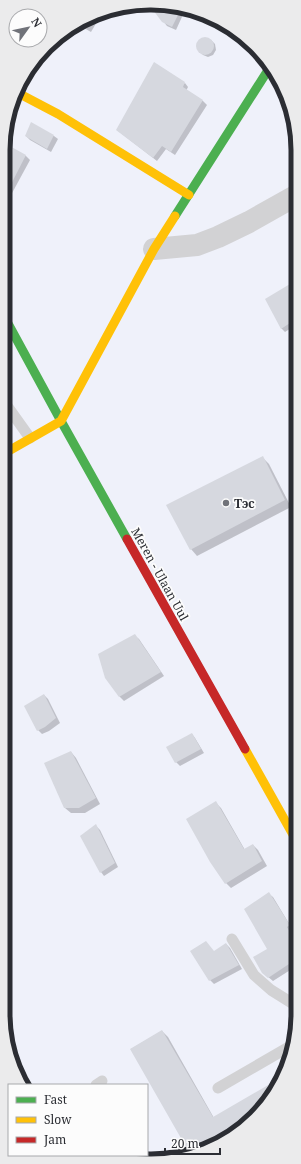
<svg xmlns="http://www.w3.org/2000/svg" width="301" height="1164" font-family="'Noto Serif',serif">
<rect width="100%" height="100%" fill="#eff1fa"/>
<!-- shadow -->
<g fill="#0003">
<polygon points="159,6 179,6 186,8 176,30 167,26 156,12"/>
<polygon points="101,15 91,32 77,24"/>
<polygon points="204,38 211,40 215,44 216,50 213,55 208,57 203,55 197,48 198,45 200,41"/>
<polygon points="185,83 188,87 186,91 203,101 207,105 175,155 166,149 157,161 117,130"/>
<polygon points="26,136 54,136 58,139 51,152 30,140"/>
<polygon points="8,146 26,156 30,160 11,195 6,190 6,147"/>
<polygon points="290,285 296,294 296,325 285,332 281,328"/>
<polygon points="262,457 269,464 291,507 197,556 191,549"/>
<polygon points="135,636 139,639 164,676 124,701 120,697 106,677"/>
<polygon points="44,695 48,699 60,723 49,731 42,734 38,730"/>
<polygon points="192,734 195,738 204,753 180,766 176,762"/>
<polygon points="71,752 76,758 100,804 85,813 71,813 65,808"/>
<polygon points="216,803 221,808 245,850 253,845 258,850 267,866 231,888 226,883 211,862"/>
<polygon points="4,823 8,834 4,836"/>
<polygon points="96,826 100,830 118,867 104,876 101,872"/>
<polygon points="269,894 273,897 293,930 291,932 295,940 295,967 273,981 267,976"/>
<polygon points="226,944 230,948 242,969 214,984 210,980 215,952"/>
<polygon points="162,1031 168,1037 214,1118 280,1084 278,1087 240,1130 198,1153 191,1154 131,1049"/>
</g>
<!-- building -->
<g fill="#d6d8df">
<polygon points="150,6 179,6 182,7 172,27 162,22"/>
<circle cx="205" cy="46" r="9"/>
<polygon points="154,62 185,82 183,87 203,100 171,152 162,146 153,158 116,130"/>
<polygon points="31,122 54,135 47,149 25,136"/>
<polygon points="6,144 26,155 6,194"/>
<polygon points="290,284 296,295 296,319 281,329 265,299"/>
<polygon points="263,456 285,500 190,550 166,505"/>
<polygon points="135,634 161,672 119,697 105,678 98,654"/>
<polygon points="44,694 56,718 45,727 37,731 24,706"/>
<polygon points="192,733 201,749 175,763 166,747"/>
<polygon points="71,751 96,798 79,808 64,808 44,763"/>
<polygon points="216,801 244,849 253,844 262,861 225,884 210,862 186,819"/>
<polygon points="96,824 115,863 100,873 80,836"/>
<polygon points="269,892 290,925 287,927 295,941 295,960 268,978 262,973 253,957 267,949 244,909"/>
<polygon points="206,941 214,951 226,943 239,965 209,981 190,951"/>
<polygon points="162,1030 213,1117 282,1077 278,1087 240,1130 198,1153 190,1154 130,1049"/>
</g>
<g fill="none" stroke-linecap="round" stroke-linejoin="round">
<!-- lane -->
<g stroke="#d2d2d4" stroke-width="11">
<polyline points="5,403 30,438"/>
<polyline points="232,939 254,975 271,990 295,1005"/>
<polyline points="96,1085 102,1081"/>
<polyline points="218,1088 294,1044"/>
</g>
<!-- street -->
<polyline stroke="#d2d2d4" stroke-width="22" points="154,249 197,245 218,237 249,222 297,195"/>
<!-- fast -->
<g stroke="#4caf50" stroke-width="9">
<polyline points="175,216 270,67"/>
<polyline points="5,318 61,421 127,539"/>
</g>
<!-- slow -->
<g stroke="#ffc107" stroke-width="9">
<polyline points="18,93 58,114 189,195"/>
<polyline points="5,453 61,421 154,249 175,216"/>
<polyline points="245,749 296,840"/>
</g>
<!-- jam -->
<polyline stroke="#c62828" stroke-width="9" points="127,539 245,749"/>
</g>
<!-- markers -->
<circle fill="#707279" stroke="#fcfcfc" stroke-width="1.5" cx="226" cy="503" r="4"/>
<g text-anchor="middle" dominant-baseline="central" stroke-width="3.5" stroke-linejoin="round" paint-order="stroke">
<!-- poi labels -->
<g font-size="12" font-weight="bold" fill="#2b2d33" stroke="#fcfcfc" text-anchor="start">
<text x="234" y="503">Тэс</text>
</g>
<!-- street labels -->
<g font-size="12" fill="#2b2d33" stroke="#fcfcfc">
<text transform="translate(160 574) rotate(61)">Meren - Ulaan Uul</text>
</g>
</g>
<!-- crop -->
<path d="M0 0H301V1164H0ZM150 10H151A140 140 0 0 1 291 150V1014A140 140 0 0 1 151 1154H150A140 140 0 0 1 10 1014V150A140 140 0 0 1 150 10Z" fill="#ebebec" fill-rule="evenodd"/>
<path fill="none" stroke="#2b2d33" stroke-width="5" d="M150 10H151A140 140 0 0 1 291 150V1014A140 140 0 0 1 151 1154H150A140 140 0 0 1 10 1014V150A140 140 0 0 1 150 10Z"/>
<!-- legend -->
<rect x="8" y="1084" width="140" height="72" fill="#fcfcfc" stroke="#a8a9ac"/>
<rect x="16" y="1097" width="20" height="6" fill="#4caf50" stroke="#a8a9ac"/>
<text x="44" y="1104" font-size="12" fill="#2b2d33">Fast</text>
<rect x="16" y="1117" width="20" height="6" fill="#ffc107" stroke="#a8a9ac"/>
<text x="44" y="1124" font-size="12" fill="#2b2d33">Slow</text>
<rect x="16" y="1137" width="20" height="6" fill="#c62828" stroke="#a8a9ac"/>
<text x="44" y="1144" font-size="12" fill="#2b2d33">Jam</text>
<!-- north arrow -->
<g transform="translate(28 28) rotate(57)"><circle r="19" fill="#fcfcfc" stroke="#a8a9ac"/>
<path d="M0-3L7 15L0 10L-7 15Z" fill="#707279"/>
<text y="-6" font-size="11" font-weight="bold" text-anchor="middle" fill="#2b2d33">N</text>
</g>
<!-- scale -->
<path d="M165 1148v6h55v-6" fill="none" stroke="#2b2d33" stroke-width="2"/>
<text x="171" y="1148" font-size="12" fill="#2b2d33" stroke="#fcfcfc" stroke-width="3" paint-order="stroke">20 m</text>
</svg>
